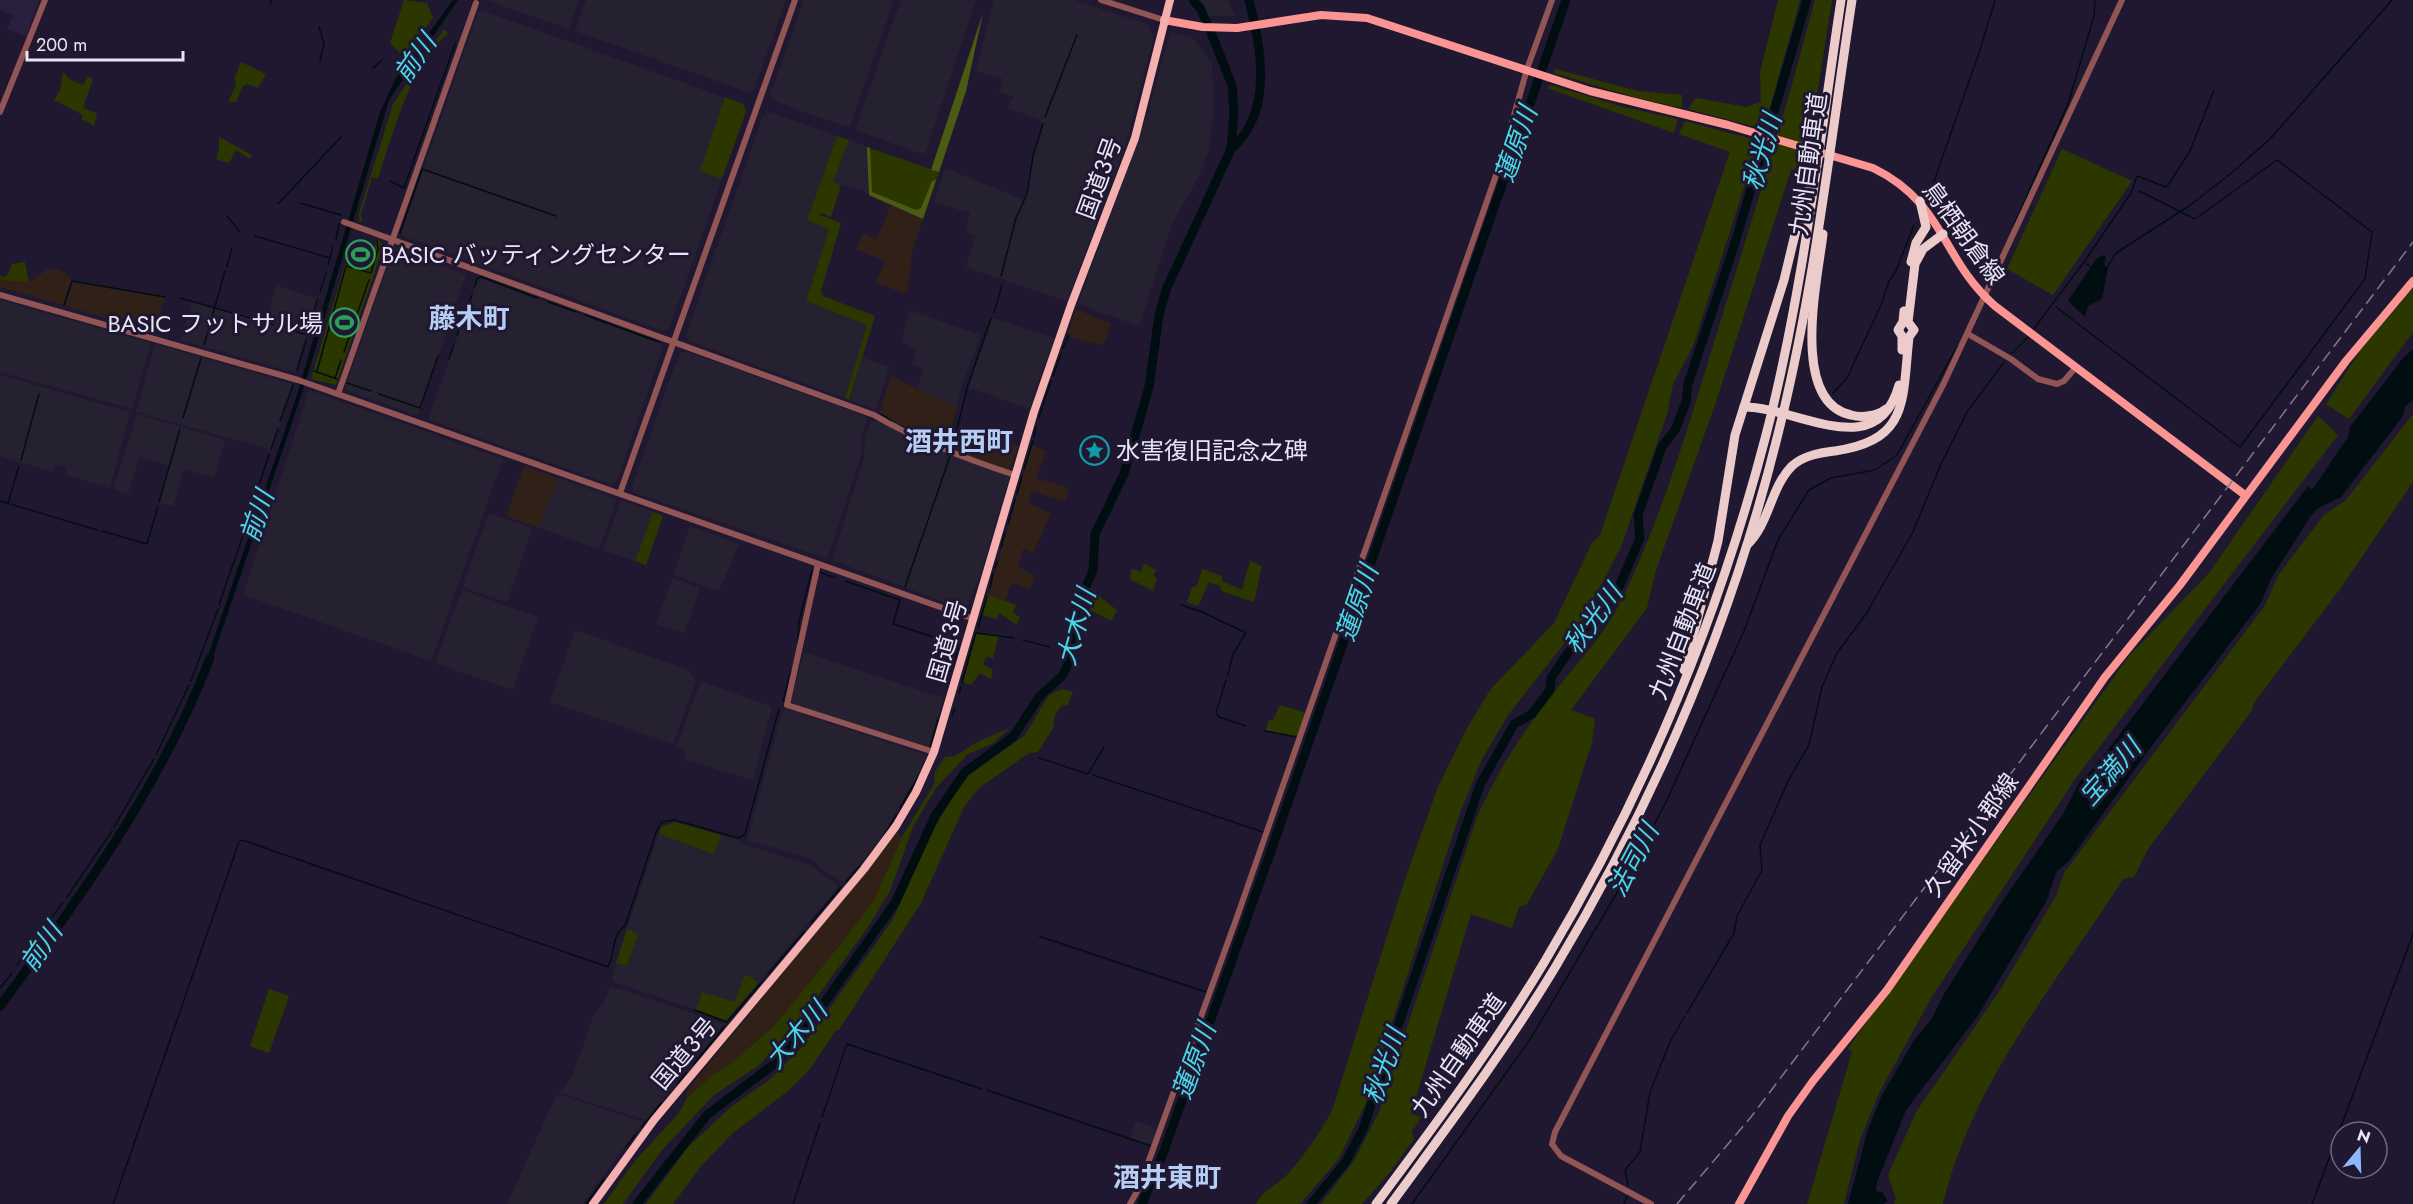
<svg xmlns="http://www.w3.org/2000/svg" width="2413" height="1204" font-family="Jost,'Noto Sans JP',sans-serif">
<rect width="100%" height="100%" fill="#201830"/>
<!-- commercial -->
<g fill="#312018">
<polygon points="891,205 923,219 913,248 907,294 876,283 885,261 856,249 863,233 877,239"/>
<polygon points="48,269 59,270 70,276 71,281 63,305 0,287 0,280 29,282"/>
<polygon points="73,282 165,297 154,332 65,306"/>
<polygon points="1076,309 1111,324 1106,340 1100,345 1070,337 1068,333"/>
<polygon points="891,376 957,408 947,441 940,443 911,431 880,412"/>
<polygon points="960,425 1018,446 1010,471 981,462 953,449"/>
<polygon points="1032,445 1046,451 1036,478 1069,488 1065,502 1031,491 1028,503 1051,513 1033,553 1023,549 1018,566 1035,577 1030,590 1012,583 1005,601 988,595"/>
<polygon points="524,466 558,478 539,528 506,516"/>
<polygon points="897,831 902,837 882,883 874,900 843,941 774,1026 730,1066 710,1077 687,1098 686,1092"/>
</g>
<!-- industrial -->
<g fill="#262131">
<polygon points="486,0 579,0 569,29"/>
<polygon points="586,0 786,0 754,90 748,92 575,31"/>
<polygon points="804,0 894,0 850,126 847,127 774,101 770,95"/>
<polygon points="901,0 976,0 926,152 922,154 857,131 856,127"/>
<polygon points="994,0 1074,0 1147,24 1154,36 1126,144 1067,301 966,267 976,236 965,232 970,213 934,202 945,168 1024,200 1026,194 1033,157 1043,124 1039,119 1009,109 1008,104 1014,97 999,92 1003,79 976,71"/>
<polygon points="1200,0 1228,0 1235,16 1207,16"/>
<polygon points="481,10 743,104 746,111 669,329 663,331 402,236 401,233 478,12"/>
<polygon points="1170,32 1192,37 1212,64 1214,114 1209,149 1199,176 1173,222 1139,326 1078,304 1147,116"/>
<polygon points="770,112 837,136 807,220 829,229 806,301 867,325 845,398 689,341 686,335 763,116"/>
<polygon points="849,140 867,147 869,195 863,190 833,183"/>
<polygon points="397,247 466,275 419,413 415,415 346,390 345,387 394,248"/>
<polygon points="481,278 659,343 663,348 617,481 610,484 430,420 429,417 478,279"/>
<polygon points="277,285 317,299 296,373 181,340 192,301 265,323"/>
<polygon points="0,300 151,343 132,409 0,372"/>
<polygon points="909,310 981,335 961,387 957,408 917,388 924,370 912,364 917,349 901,342"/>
<polygon points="993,318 1054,338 1029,409 968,387"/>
<polygon points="155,344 293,384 272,450 136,412"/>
<polygon points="685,351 865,416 867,420 861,438 861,456 827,559 633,492 632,486 679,355"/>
<polygon points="862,357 889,367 877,407 873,409 850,400"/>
<polygon points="0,375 130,412 110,488 65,474 67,467 56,464 52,472 0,456"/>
<polygon points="309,390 503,459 431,661 243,595"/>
<polygon points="137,414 225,440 214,477 184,470 173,507 159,503 170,466 139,457 128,494 113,489"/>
<polygon points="877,420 912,439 1010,476 980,576 967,606 957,607 832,560 864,458 865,436 870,423"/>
<polygon points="558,478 617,499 599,549 539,528"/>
<polygon points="621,500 653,512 635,561 603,550"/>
<polygon points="489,513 532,528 507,602 465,588 463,584"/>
<polygon points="690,526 739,544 719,591 673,575"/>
<polygon points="673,578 700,588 684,633 656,624"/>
<polygon points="462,590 538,617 513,690 438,664 436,660"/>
<polygon points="575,630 688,670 696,680 673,744 550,702"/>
<polygon points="804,652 944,698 929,747 793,705 791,701"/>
<polygon points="701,681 772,707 753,780 685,760 685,750 676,748"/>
<polygon points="783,708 926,755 917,777 880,840 844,882 824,871 813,859 747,840"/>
<polygon points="659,834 714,854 721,835 739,840 742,844 810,865 839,886 759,982 757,978 735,1002 703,992 696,1010 612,981 616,963 627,966 638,934 627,929"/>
<polygon points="610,986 724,1024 646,1120 560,1093 572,1076 594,1015 603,1004"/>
<polygon points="557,1094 643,1122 583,1204 507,1204"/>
<polygon points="1135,1121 1158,1129 1151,1148 1130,1137"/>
</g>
<!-- built -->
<polygon fill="#29203d" points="0,0 39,0 26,36 7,29 13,15 0,10"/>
<!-- green -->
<g fill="#2c3700">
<polygon points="404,0 427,3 433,18 404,57 390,43"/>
<polygon points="1778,0 1800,0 1764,129 1688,109 1696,98 1746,107 1761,102 1760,72"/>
<path d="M1815,0H1832L1806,165L1791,170L1717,399L1656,570L1647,608L1571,710L1595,719L1592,742L1558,849L1527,904L1519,907L1512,928L1471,914L1411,1114L1421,1117L1412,1132L1414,1139L1391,1171L1362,1204H1321L1354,1161L1379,1112L1477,817C1496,775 1519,737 1547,701C1573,667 1604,637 1622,599C1664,512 1691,418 1719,326C1753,218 1786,110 1815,0Z"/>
<path d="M444,29L448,34C412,60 392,137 378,179L372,177L361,215L362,222L359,221V213L393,104Z"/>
<polygon points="241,62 266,74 258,88 247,84 243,86 236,102 228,102 236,85 234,79"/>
<polygon points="1555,69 1638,91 1682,95 1682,108 1637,98 1554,73"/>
<polygon points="63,72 69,79 83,85 88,76 93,79 83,108 97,113 94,126 81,119 83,115 54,100 60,90"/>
<polygon points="1551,85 1623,107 1678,119 1674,133 1547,88"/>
<polygon points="725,97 743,104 746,111 723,176 719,178 700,171"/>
<path d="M1685,121L1759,141L1693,346L1673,384L1667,414L1621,547L1582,621L1508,715L1481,761L1460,813L1365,1105L1338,1160L1300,1204H1256C1263,1190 1277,1185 1287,1175C1305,1155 1321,1132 1333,1108L1405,879L1438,787L1466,730L1490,690L1554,623L1592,543L1600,535L1730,152L1679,134Z"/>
<polygon points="837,136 849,140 833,182 841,185 831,217 821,213 820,215 841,223 821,291 823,296 875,316 849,400 845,398 867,325 806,301 829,229 807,220"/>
<polygon points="219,137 252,155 250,159 236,150 229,163 216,159 219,149"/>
<polygon points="867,147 939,172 923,219 869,195"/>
<polygon points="2062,149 2132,181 2053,295 2007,269"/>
<polygon points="377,239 384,245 336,385 311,379 345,264 368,270"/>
<polygon points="25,262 29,282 0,280 0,276 6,277 12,264"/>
<polygon points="2413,288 2413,332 2349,419 2326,404 2360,351"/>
<path d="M2413,414V482L2340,589L2253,704V709L2148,849L2134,877L2123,879C2057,983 1972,1081 1943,1204H1894L1896,1198L1888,1175L1916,1112L1999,992L2056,896L2064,873L2264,607L2279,574L2324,515L2346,500Z"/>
<polygon points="2318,416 2338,435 2075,779 1933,995 1880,1091 1860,1140 1844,1204 1807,1204 1852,1052 1848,1048 2129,656 2209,573"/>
<polygon points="653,512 663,516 646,565 635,561"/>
<polygon points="1250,561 1262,566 1254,602 1221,591 1220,586 1209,582 1198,606 1187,602 1192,587 1197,586 1202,569 1222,576 1222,581 1242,590"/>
<polygon points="1144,564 1157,570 1153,575 1157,578 1153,591 1129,579 1132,569 1141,572"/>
<polygon points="1096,594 1117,610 1111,621 1090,610"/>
<polygon points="988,595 1016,605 1013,613 1020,617 1017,625 999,613 997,619 982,615"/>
<polygon points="976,634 999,636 993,658 986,657 983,664 993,670 991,679 980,673 971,685 963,682"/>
<polygon points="1062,689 1073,692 1067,706 1062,705 1055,715 1053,728 1038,752 1029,753 979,788 964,807 921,903 839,1030 836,1030 810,1069 788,1091 733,1133 701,1166 673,1204 646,1204 688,1147 731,1107 769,1080 802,1047 892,921 932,832 957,789 969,775 1024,736 1049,695"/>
<polygon points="1280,705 1306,713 1298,735 1292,736 1266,730 1268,721 1273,720"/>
<polygon points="1010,728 992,744 968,754 936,788 913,827 890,891 868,927 791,1033 758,1066 714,1095 662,1150 623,1204 604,1204 634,1162 679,1113 687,1098 710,1077 730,1065 774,1026 843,941 874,900 902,837 934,784 935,772 945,757 955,756 979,741"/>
<polygon points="675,822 721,835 714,854 659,834 661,827"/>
<polygon points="627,929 638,934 627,966 616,963"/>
<polygon points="745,974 759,982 726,1021 696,1010 702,992 735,1002"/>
<polygon points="269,989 289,996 269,1053 250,1046"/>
</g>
<!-- forest -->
<g fill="#4c5b12">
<polygon points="983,13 966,91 939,172 931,170"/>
<polygon points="867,147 870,148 872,192 916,210 921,208 932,181 936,180 923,219 869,195"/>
</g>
<!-- water -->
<g fill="#010e11">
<polygon points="453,0 458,0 389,100 304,387 209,669 204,667 296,398 380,112 396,78"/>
<polygon points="2103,255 2106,257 2104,265 2108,268 2102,299 2088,306 2085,317 2068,301 2096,259"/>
<polygon points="2413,349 2413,400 2405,407 2403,416 2341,497 2317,509 2310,517 2271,579 2261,603 2148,751 2069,861 2057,871 2046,902 1977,1017 1906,1110 1877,1182 1876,1191 1882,1192 1888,1201 1883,1204 1848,1204 1868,1129 1882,1095 1914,1040 1931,1020 1944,994 2002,902 2063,814 2080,781 2094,768 2308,486 2312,490 2348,437 2350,427 2403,358"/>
</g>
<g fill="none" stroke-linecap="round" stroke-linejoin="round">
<!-- stream -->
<g stroke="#010e11" stroke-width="1.5">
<polyline points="270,4 271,0"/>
<polyline points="319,27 324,44 320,61"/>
<polyline points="373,68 382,60"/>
<polyline points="1045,117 1077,35"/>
<polyline points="390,181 404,188 455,44"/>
<polyline points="1933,184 1979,53 1995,0"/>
<polyline points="300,203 341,215"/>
<polyline points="278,204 342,136"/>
<polyline points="227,216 240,232"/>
<polyline points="2013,227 2068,104 2094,16 2095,0"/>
<polyline points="400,233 422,169 556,216"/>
<polyline points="255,236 330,258"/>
<polyline points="336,239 339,224"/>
<polyline points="2084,262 2091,267"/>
<polyline points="328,265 333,247"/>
<polyline points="227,267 232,248"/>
<polyline points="2106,269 2116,253 2189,206 2229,175 2271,138 2392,0"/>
<polyline points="1001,276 1016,218 1027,194 1033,156 1043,124"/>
<polyline points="475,286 477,279 481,277 537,298"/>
<polyline points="320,292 326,273"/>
<polyline points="180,298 274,325"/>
<polyline points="548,302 576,312"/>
<polyline points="64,305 72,281 165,297"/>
<polyline points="2056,307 2240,447 2365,279 2372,232 2277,160 2195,219 2139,191"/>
<polyline points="994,313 1002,285"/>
<polyline points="585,315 659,342"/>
<polyline points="312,318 317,300"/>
<polyline points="280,327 307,335 309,328"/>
<polyline points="2033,330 2084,262 2131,193 2137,176 2166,187 2168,185 2190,151 2214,90"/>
<polyline points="457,335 472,295"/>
<polyline points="204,345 225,271"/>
<polyline points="1063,348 1069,335"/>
<polyline points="344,352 369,280"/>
<polyline points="2012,353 2029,336"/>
<polyline points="449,359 454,344"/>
<polyline points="297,370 306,340"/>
<polyline points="314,371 337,379"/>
<polyline points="317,371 346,266 371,273 378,249 377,240"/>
<polyline points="1053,376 1061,354"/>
<polyline points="335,378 341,360"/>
<polyline points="347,383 371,391"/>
<polyline points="1833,393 1847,378 1881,305 1889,281 1896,271 1914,225"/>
<polyline points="379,394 420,408 438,356"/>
<polyline points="881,414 892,422"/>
<polyline points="1039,417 1051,381"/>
<polyline points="183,418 201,358"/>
<polyline points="280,421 293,385"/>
<polyline points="900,426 940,443"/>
<polyline points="1034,437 1036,427"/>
<polyline points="271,449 278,429"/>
<polyline points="952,449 967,388 991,318"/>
<polyline points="21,460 39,394"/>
<polyline points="1024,469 1033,441"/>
<polyline points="1017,494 1022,476"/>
<polyline points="0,501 97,530"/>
<polyline points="159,502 180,429"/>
<polyline points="8,503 19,466"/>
<polyline points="1008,524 1015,500"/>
<polyline points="246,525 269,454"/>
<polyline points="102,531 147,544 158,506"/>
<polyline points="1001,548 1005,533"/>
<polyline points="995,568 997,562"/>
<polyline points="820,572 835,578"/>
<polyline points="845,581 900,600 893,624 959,645 953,667"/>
<polyline points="905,587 950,456"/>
<polyline points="990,588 993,574"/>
<polyline points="219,605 244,532"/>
<polyline points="1181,605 1200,611 1246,633 1233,654 1228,675"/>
<polyline points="978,628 987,597"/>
<polyline points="1023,640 1049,647"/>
<polyline points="798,643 799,622 812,570"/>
<polyline points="1226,680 1216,713 1219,717 1246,726"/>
<polyline points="191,681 218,609"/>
<polyline points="962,682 976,633 1014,638"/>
<polyline points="959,693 961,687"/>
<polyline points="783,701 791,671"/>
<polyline points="952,716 955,708"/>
<polyline points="1264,731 1297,737"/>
<polyline points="930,747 938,719"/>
<polyline points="156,755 189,685"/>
<polyline points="1039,758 1088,774 1104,747"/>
<polyline points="1093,775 1263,832"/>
<polyline points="900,808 918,777"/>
<polyline points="114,827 154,759"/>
<polyline points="886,833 896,815"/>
<polyline points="846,882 859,867"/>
<polyline points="67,897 112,831"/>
<polyline points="811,923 841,887"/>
<polyline points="1039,936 1206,992"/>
<polyline points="17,965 63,902"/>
<polyline points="768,974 804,932"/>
<polyline points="0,988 12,973"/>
<polyline points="695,1010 727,1022 761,983"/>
<polyline points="1687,1013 1734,933 1737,916 1762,870 1760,845 1788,781 1809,745 1822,687 1837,653 1866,614 1913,532 1941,464 1967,412 2004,362"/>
<polyline points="693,1065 724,1027"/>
<polyline points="678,1083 686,1073"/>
<polyline points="987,1090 1151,1146"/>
<polyline points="822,1117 847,1044 982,1089"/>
<polyline points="642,1127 661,1103"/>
<polyline points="626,1147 635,1135"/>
<polyline points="1628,1185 1625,1170 1640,1152 1650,1092 1670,1042 1685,1016"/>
<path d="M113,1204L239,842L242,840L608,967C615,955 611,935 625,926L657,830L662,822L675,820L738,838L745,834L779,709"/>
<polyline points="586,1204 604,1179"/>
<polyline points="793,1204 820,1123"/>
<polyline points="1412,1204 1531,1038 1631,869 1666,802 1744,631 1778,540 1809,490 1831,478 1875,470 1897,455 1958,345"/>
<polyline points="1624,1204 1627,1196"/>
<polyline points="2312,1204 2413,934"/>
</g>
<!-- river -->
<g stroke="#010e11" stroke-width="9">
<path d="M1231,149C1274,113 1261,46 1249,0"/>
<path d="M0,1006C79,900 163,782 210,658"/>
<polyline points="637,1204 707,1115 774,1064 800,1037 895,903 935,816 965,772 1013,737 1039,697 1063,675 1068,664 1075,611 1093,571 1095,534 1124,474 1149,387 1159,315 1166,290 1231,149 1234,112 1232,85 1210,30 1200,8 1193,0"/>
<polyline points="1142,1204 1164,1151 1276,837 1566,0"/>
<polyline points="1311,1204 1345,1163 1363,1129 1480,785 1514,724 1532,714 1550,690 1551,678 1600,606 1613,601 1640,538 1638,515 1662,447 1675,430 1686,402 1688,384 1735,243 1807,0"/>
</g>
<!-- tertiary -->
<g stroke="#925555" stroke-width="6">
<polyline points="1101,0 1164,20"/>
<polyline points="0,112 45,0"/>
<path d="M344,222L874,415C918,441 966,459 1015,475"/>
<polyline points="0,295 298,380 974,619"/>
<polyline points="1968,334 2011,359 2038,379 2057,384 2064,381 2076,367"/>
<polyline points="338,394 476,3"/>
<polyline points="620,493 795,0"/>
<polyline points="818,564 787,705 934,752"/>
<polyline points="1130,1204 1139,1188 1237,917 1502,158 1527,69 1552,0"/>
<polyline points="1651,1204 1561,1156 1552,1144 1555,1132 1944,383 2122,0"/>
</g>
<!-- primary -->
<g stroke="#fa9594" stroke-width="8">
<path d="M1164,20L1203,27L1237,28L1321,15L1367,18L1590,91L1728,125L1873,168C1945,203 1941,259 1995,306L2245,495"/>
<polyline points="1739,1204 1788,1116 1813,1081 1887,990 2105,677 2180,585 2346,361 2413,281"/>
</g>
<!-- trunk -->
<polyline stroke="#f3b0af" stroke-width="8" points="593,1204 654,1120 864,869 896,826 916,792 934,752 1034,412 1071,305 1135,138 1170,0"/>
<!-- motorway -->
<g stroke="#ecccca" stroke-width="9">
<path d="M1823,234C1818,278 1789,402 1851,415C1862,418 1877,416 1886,409"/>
<polyline points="1911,262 1916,243 1926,227 1920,201"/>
<polyline points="1902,350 1902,336 1898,330 1903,322 1904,311"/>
<path d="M1744,407C1798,407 1877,465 1899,385"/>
<path d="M1747,545C1770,523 1770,488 1792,466C1804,455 1820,453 1835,451C1910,440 1902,400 1909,337L1914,330L1908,322L1915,264L1923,249L1943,234"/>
<polyline points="1684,670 1718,541 1735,435 1784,280 1804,197 1811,186"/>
<path d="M1376,1204C1435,1125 1494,1046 1545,961C1643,797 1718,620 1766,435C1803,292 1819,145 1841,0"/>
<path d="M1391,1204C1448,1126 1506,1049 1556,966C1655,801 1732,621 1778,434C1814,292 1830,145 1852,0"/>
</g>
<!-- rail -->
<polyline stroke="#807a8e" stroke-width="1.5" stroke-dasharray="12 6" stroke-linecap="butt" points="1677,1204 1751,1117 2413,242"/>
</g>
<!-- icons -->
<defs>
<symbol id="stadium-ring" viewBox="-11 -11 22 22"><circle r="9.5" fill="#201830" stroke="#2e9e5b" stroke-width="1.5"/><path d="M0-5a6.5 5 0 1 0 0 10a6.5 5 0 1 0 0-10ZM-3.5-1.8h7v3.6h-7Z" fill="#2e9e5b"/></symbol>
<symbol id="sight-ring" viewBox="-11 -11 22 22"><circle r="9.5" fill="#201830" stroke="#0f9aa8" stroke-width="1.5"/><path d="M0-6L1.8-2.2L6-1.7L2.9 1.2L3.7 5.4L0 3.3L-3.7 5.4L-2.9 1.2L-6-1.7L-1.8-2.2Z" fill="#0f9aa8"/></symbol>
</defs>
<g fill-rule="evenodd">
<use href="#stadium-ring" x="344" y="238" width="33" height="33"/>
<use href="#stadium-ring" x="328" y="306" width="33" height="33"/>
<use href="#sight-ring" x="1078" y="434" width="33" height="33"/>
</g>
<g text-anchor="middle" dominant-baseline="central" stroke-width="6" stroke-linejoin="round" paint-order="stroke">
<!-- street labels -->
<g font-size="24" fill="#e8e4f5" stroke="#201830">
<text transform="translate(1808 164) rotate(-82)">九州自動車道</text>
<text transform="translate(1099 178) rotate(-70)">国道3号</text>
<text transform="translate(1964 233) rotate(54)">鳥栖朝倉線</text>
<text transform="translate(1682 631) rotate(-69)">九州自動車道</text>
<text transform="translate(947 641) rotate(-74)">国道3号</text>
<text transform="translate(1971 835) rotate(-55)">久留米小郡線</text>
<text transform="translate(684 1053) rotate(-50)">国道3号</text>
<text transform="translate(1458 1055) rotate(-55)">九州自動車道</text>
</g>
<!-- poi labels -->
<g font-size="24" fill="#e8e4f5" stroke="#201830" text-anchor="start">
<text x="381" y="254">BASIC バッティングセンター</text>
<text x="323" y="323" text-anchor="end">BASIC フットサル場</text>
<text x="1116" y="450">水害復旧記念之碑</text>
</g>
<!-- water labels -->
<g font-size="26" font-style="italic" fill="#49d6e9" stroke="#201830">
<text transform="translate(415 58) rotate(-55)">前川</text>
<text transform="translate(1516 144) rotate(-71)">蓮原川</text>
<text transform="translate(1762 152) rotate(-74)">秋光川</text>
<text transform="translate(257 516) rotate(-71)">前川</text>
<text transform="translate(1357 603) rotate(-71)">蓮原川</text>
<text transform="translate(1593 619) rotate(-54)">秋光川</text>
<text transform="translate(1076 627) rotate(-74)">大木川</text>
<text transform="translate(2110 772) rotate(-49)">宝満川</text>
<text transform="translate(1633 860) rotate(-62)">法司川</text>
<text transform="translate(41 947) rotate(-55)">前川</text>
<text transform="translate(796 1035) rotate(-49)">大木川</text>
<text transform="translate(1194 1061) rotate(-70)">蓮原川</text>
<text transform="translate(1384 1066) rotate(-71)">秋光川</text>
</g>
<!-- quarter labels -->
<g font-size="27" font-weight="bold" fill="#b6cef5" stroke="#201830">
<text x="469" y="318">藤木町</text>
<text x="959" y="441">酒井西町</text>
<text x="1167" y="1177">酒井東町</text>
</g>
</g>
<!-- north arrow -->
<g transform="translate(2359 1150) rotate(19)"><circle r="28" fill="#201830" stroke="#706a7f" stroke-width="1.5"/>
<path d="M0-4.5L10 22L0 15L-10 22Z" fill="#8eb8fd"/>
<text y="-9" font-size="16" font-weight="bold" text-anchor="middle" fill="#e8e4f5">N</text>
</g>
<!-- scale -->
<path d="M27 51v9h156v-9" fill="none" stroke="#e8e4f5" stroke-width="3"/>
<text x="36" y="51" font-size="18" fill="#e8e4f5" stroke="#201830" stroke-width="4.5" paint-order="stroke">200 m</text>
</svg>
